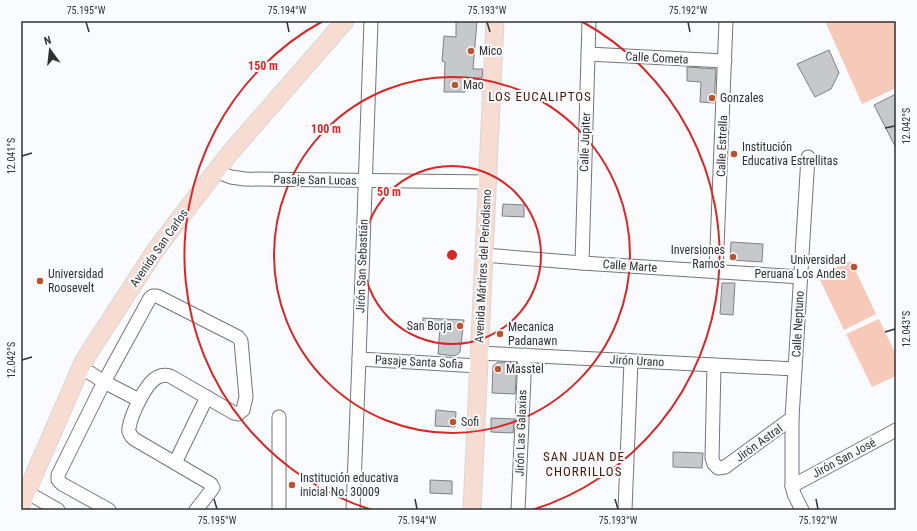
<svg xmlns="http://www.w3.org/2000/svg" width="917" height="531" font-family="'Roboto Condensed',sans-serif">
<rect width="100%" height="100%" fill="#fafbff"/>
<!-- green -->
<g fill="#f7c9b9">
<polygon points="825,21 896,21 896,71 894,89 862,104"/>
<polygon points="851,261 876,314 844,330 818,276"/>
<polygon points="879,319 896,355 896,376 872,387 846,334"/>
</g>
<!-- building -->
<g fill="#c7c8cc" stroke="#7f8083">
<polygon points="456,21 477,21 473,69 483,69 482,78 466,78 465,92 444,92 445,62 442,61 444,36 456,37"/>
<polygon points="829,50 839,73 831,89 815,97 797,64"/>
<polygon points="687,67 716,69 714,103 700,102 701,82 687,81"/>
<polygon points="896,94 896,148 874,105"/>
<polygon points="503,204 524,205 524,217 502,216"/>
<polygon points="731,242 763,244 762,262 730,260"/>
<polygon points="722,283 735,283 733,315 720,314"/>
<polygon points="423,318 464,320 460,352 455,356 438,354 440,328 423,327"/>
<polygon points="498,362 517,363 515,394 492,393 493,366"/>
<polygon points="436,410 456,412 455,427 435,426"/>
<polygon points="491,418 514,419 513,433 491,432"/>
<polygon points="673,452 703,453 702,468 673,467"/>
<polygon points="430,480 452,481 452,494 430,493"/>
</g>
<g fill="none" stroke-linecap="round" stroke-linejoin="round">
<defs>
<g id="minor">
<polyline points="588,54 725,61"/>
<polyline points="215,171 231,177 245,179 488,182"/>
<polyline points="484,255 582,263 801,277"/>
<polyline points="582,263 589,21"/>
<polyline points="716,272 726,21"/>
<polyline points="479,353 795,369"/>
<polyline points="359,359 478,366"/>
<polyline points="714,365 712,458 714,464 718,468 725,467 792,418"/>
<polyline points="81,367 104,382 139,400"/>
<polyline points="175,463 207,397"/>
<polyline points="792,486 896,430"/>
<polyline points="21,489 58,510"/>
<path d="M109,510L62,484L58,480V475L104,382L150,298L153,296H157L238,337L241,341L246,397L243,410L238,414L234,413L170,376C166,375 162,375 158,377C146,382 131,415 129,428C128,432 131,436 134,439L211,484L213,488L196,510"/>
<polyline points="279,510 279,417"/>
<polyline points="353,510 359,359 371,21"/>
<polyline points="518,510 525,355"/>
<polyline points="625,510 631,361"/>
<polyline points="802,510 794,494 792,486 792,418 808,157"/>
</g>
<g id="major">
<polyline points="21,505 81,367 88,354 157,248 229,154 345,21"/>
<polyline points="472,510 495,21"/>
</g>
</defs>
<!-- minor casing -->
<use href="#minor" stroke="#747579" stroke-width="15"/>
<!-- major casing -->
<use href="#major" stroke="#d6d6d6" stroke-width="19"/>
<!-- minor -->
<use href="#minor" stroke="#fff" stroke-width="13"/>
<!-- major -->
<use href="#major" stroke="#f7dcd2" stroke-width="17"/>
</g>
<!-- ticks -->
<path fill="none" stroke="#313233" stroke-width="1.5" d="M86,22L89,32M287,22L289,32M487,22L490,32M688,22L690,32M885,128L895,126M22,156L32,153M885,332L895,329M22,360L32,357M214,499L217,509M415,499L417,509M615,499L618,509M816,499L818,509"/>
<!-- distance rings -->
<g fill="none" stroke="#d62828" stroke-width="2">
<circle cx="452" cy="255" r="89"/>
<circle cx="452" cy="255" r="178"/>
<path d="M372 510A267 267 0 0 1 323 21M581 21A267 267 0 0 1 532 510"/>
</g>
<!-- markers -->
<g fill="#bb542c" stroke="#fafbff" stroke-width="1.5">
<circle cx="471" cy="51" r="4"/>
<circle cx="455" cy="85" r="4"/>
<circle cx="712" cy="98" r="4"/>
<circle cx="734" cy="154" r="4"/>
<circle cx="733" cy="257" r="4"/>
<circle cx="854" cy="267" r="4"/>
<circle cx="40" cy="281" r="4"/>
<circle cx="460" cy="326" r="4"/>
<circle cx="500" cy="334" r="4"/>
<circle cx="498" cy="369" r="4"/>
<circle cx="453" cy="422" r="4"/>
<circle cx="292" cy="485" r="4"/>
</g>
<g text-anchor="middle" dominant-baseline="central" stroke-width="4" stroke-linejoin="round" paint-order="stroke">
<!-- poi labels -->
<g font-size="12" fill="#313233" stroke="#fafbff" text-anchor="start">
<text x="479" y="51">Mico</text>
<text x="463" y="85">Mao</text>
<text x="720" y="98">Gonzales</text>
<text x="742" y="147">Institución<tspan x="742" dy="14">Educativa Estrellitas</tspan></text>
<text x="725" y="250" text-anchor="end">Inversiones<tspan x="725" dy="14">Ramos</tspan></text>
<text x="846" y="260" text-anchor="end">Universidad<tspan x="846" dy="14">Peruana Los Andes</tspan></text>
<text x="48" y="274">Universidad<tspan x="48" dy="14">Roosevelt</tspan></text>
<text x="452" y="326" text-anchor="end">San Borja</text>
<text x="508" y="327">Mecanica<tspan x="508" dy="14">Padanawn</tspan></text>
<text x="506" y="369">Masstel</text>
<text x="461" y="422">Sofi</text>
<text x="300" y="478">Institución educativa<tspan x="300" dy="14">inicial No. 30009</tspan></text>
</g>
<!-- street labels -->
<g font-size="12" fill="#313233" stroke="#fafbff">
<text transform="translate(657 58) rotate(3)">Calle Cometa</text>
<text transform="translate(585 142) rotate(-88)">Calle Jupiter</text>
<text transform="translate(722 146) rotate(-88)">Calle Estrella</text>
<text transform="translate(315 180) rotate(1)">Pasaje San Lucas</text>
<text transform="translate(159 248) rotate(-55)">Avenida San Carlos</text>
<text transform="translate(362 266) rotate(-88)">Jirón San Sebastián</text>
<text transform="translate(483 266) rotate(-87)">Avenida Mártires del Periodismo</text>
<text transform="translate(630 266) rotate(4)">Calle Marte</text>
<text transform="translate(798 324) rotate(-87)">Calle Neptuno</text>
<text transform="translate(637 361) rotate(3)">Jirón Urano</text>
<text transform="translate(419 362) rotate(3)">Pasaje Santa Sofia</text>
<text transform="translate(521 433) rotate(-88)">Jirón Las Galaxias</text>
<text transform="translate(759 443) rotate(-36)">Jirón Astral</text>
<text transform="translate(844 458) rotate(-28)">Jirón San José</text>
</g>
<!-- neighbourhood labels -->
<g font-size="13" letter-spacing="1" fill="#4b1a06" stroke="#fafbff">
<text x="540" y="96">LOS EUCALIPTOS</text>
<text x="584" y="456">SAN JUAN DE<tspan x="584" dy="15">CHORRILLOS</tspan></text>
</g>
</g>
<circle cx="452" cy="255" r="6" fill="#d62828" stroke="#fafbff" stroke-width="2"/>
<g font-size="12" text-anchor="middle" font-weight="bold" fill="#d62828" stroke="#fafbff" stroke-width="4" stroke-linejoin="round" paint-order="stroke">
<text x="263" y="70">150 m</text>
<text x="326" y="133">100 m</text>
<text x="389" y="196">50 m</text>
</g>
<!-- border -->
<rect width="917" height="531" fill="none" stroke="#fafbff" stroke-width="44"/>
<!-- north arrow -->
<g transform="translate(50 50) rotate(345)" stroke="#fafbff" stroke-width="3" paint-order="stroke">
<path d="M0-3L7 15L0 10L-7 15Z" fill="#313233"/>
<text y="-6" font-size="11" font-weight="bold" text-anchor="middle" fill="#313233">N</text>
</g>
<rect x="22" y="22" width="873" height="487" fill="none" stroke="#313233" stroke-width="1.5"/>
<g font-size="10" text-anchor="middle" fill="#313233">
<text x="86" y="14">75.195°W</text>
<text x="287" y="14">75.194°W</text>
<text x="487" y="14">75.193°W</text>
<text x="688" y="14">75.192°W</text>
<text transform="translate(906 126) rotate(-90)" y="4">12.042°S</text>
<text transform="translate(11 156) rotate(-90)" y="4">12.041°S</text>
<text transform="translate(906 329) rotate(-90)" y="4">12.043°S</text>
<text transform="translate(11 360) rotate(-90)" y="4">12.042°S</text>
<text x="217" y="524">75.195°W</text>
<text x="417" y="524">75.194°W</text>
<text x="618" y="524">75.193°W</text>
<text x="818" y="524">75.192°W</text>
</g>
</svg>
